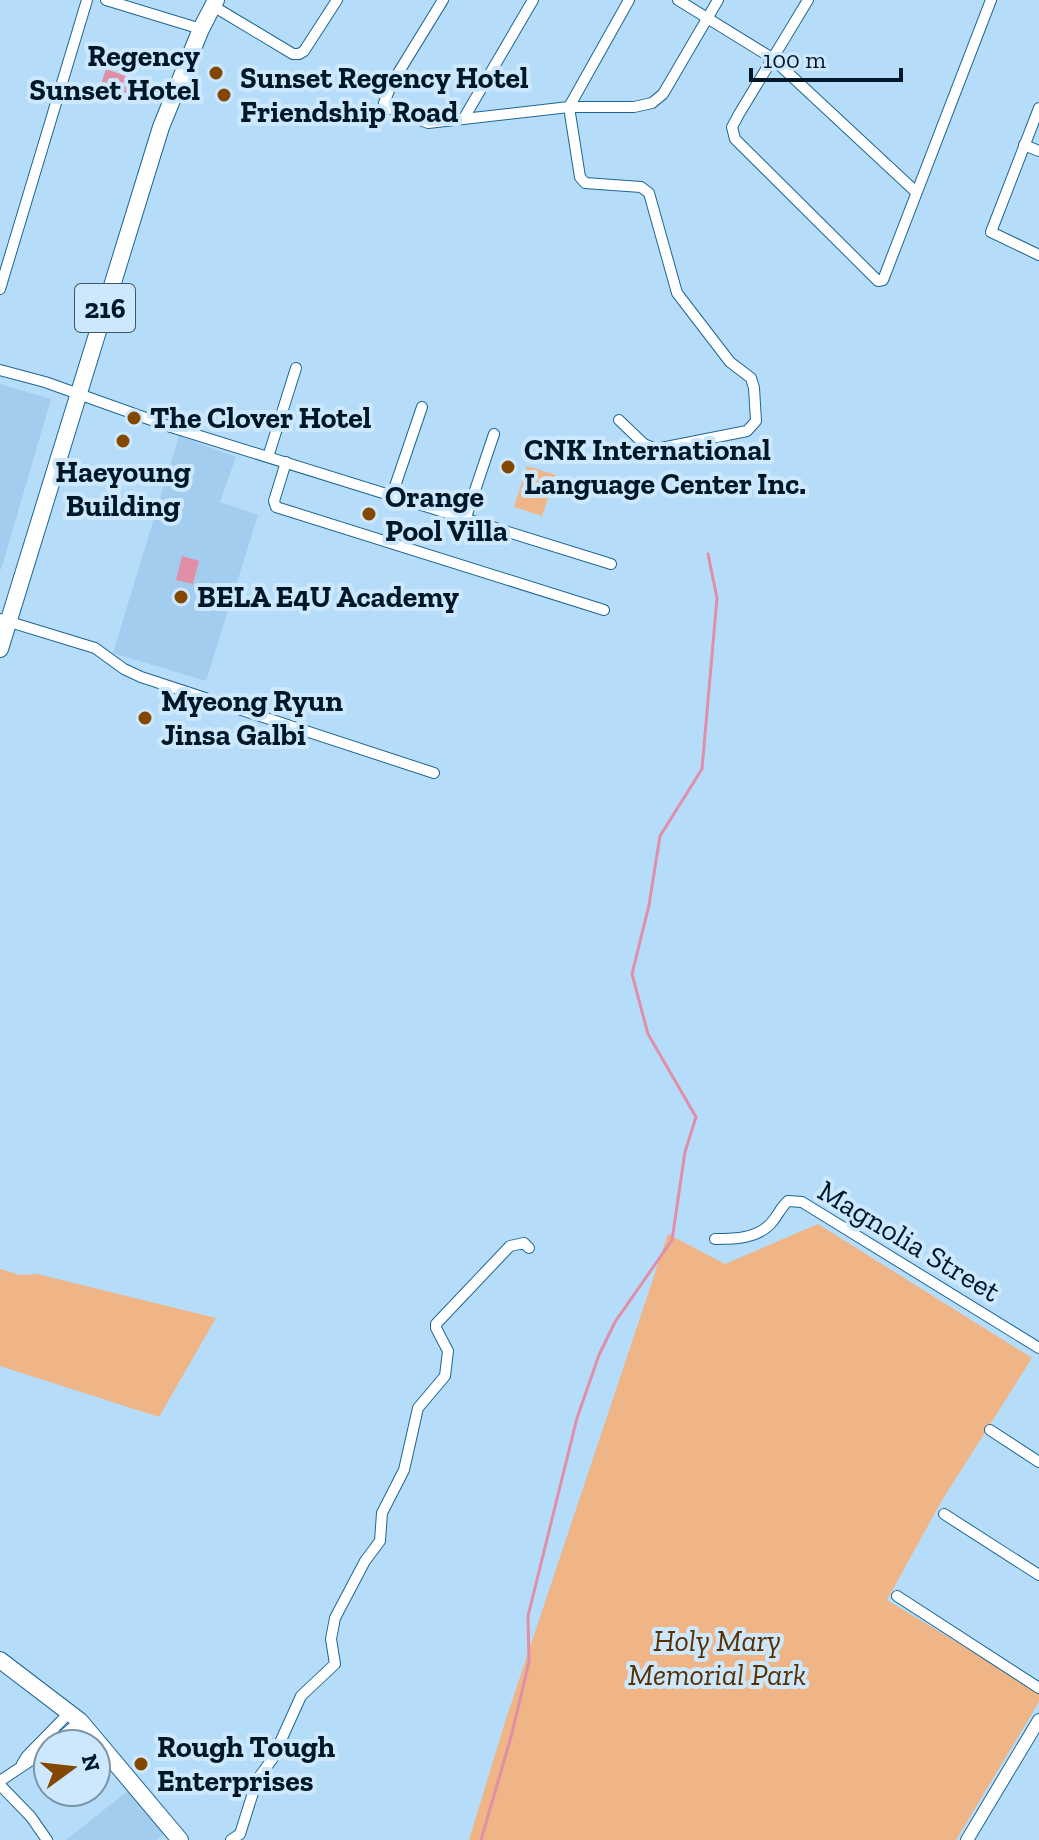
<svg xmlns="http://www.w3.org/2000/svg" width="1039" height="1840" font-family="'Zilla Slab',serif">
<rect width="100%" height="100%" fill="#b5ddfa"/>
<!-- built -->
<g fill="#a2cdee">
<polygon points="0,384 51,399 1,570 0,569"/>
<polygon points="179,436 236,457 220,502 258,515 206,681 113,653"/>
<polygon points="129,1790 164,1834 156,1840 66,1840"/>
</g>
<!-- green -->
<g fill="#efb586">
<polygon points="527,466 556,475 542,516 514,507"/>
<polygon points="818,1224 1032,1358 941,1502 887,1600 1039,1692 1039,1702 956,1840 469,1840 505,1722 668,1234 725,1264"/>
<polygon points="0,1269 20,1275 37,1274 216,1318 159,1417 0,1366"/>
</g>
<!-- water -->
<g fill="#e18ea7">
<polygon points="106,69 140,81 134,98 100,87"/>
<polygon points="182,556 199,561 193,584 176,580"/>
</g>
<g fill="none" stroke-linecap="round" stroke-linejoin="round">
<!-- stream -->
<polyline stroke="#e18ea7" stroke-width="3" points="481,1840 511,1737 529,1662 528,1616 577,1418 599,1355 615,1322 672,1240 685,1152 696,1117 648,1034 632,974 649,905 660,836 702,769 717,598 708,554"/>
<defs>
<g id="minor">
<polyline points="106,0 201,29"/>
<polyline points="443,0 392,83 384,103 388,108 428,123 569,107 634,107 652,103 663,94 718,0"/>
<polyline points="678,0 772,58 916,192"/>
<polyline points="808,0 739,114 732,127 735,139 878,281 883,280 991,0"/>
<polyline points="213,6 293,54 299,54 304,51 337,0"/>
<polyline points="1039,108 991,232 1039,255"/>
<polyline points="464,118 533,0"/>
<polyline points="1024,145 1039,151"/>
<polyline points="0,289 87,0"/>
<polyline points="0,370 45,382 171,427 611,564"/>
<polyline points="619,420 644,444 656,449 747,431 756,421 754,388 751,378 730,362 677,293 649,193 641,187 585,183 580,177 569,107 629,0"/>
<polyline points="268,457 296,368"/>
<polyline points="286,462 274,501 276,507 604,610"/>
<polyline points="392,495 422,407"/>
<polyline points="466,517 494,434"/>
<polyline points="0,619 95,648 124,669 141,677 434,773"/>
<path d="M715,1239C734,1239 758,1239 772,1222C778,1215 781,1207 788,1201L802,1202L1039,1348"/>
<polyline points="990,1430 1039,1462"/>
<polyline points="944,1514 1039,1575"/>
<polyline points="897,1596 1039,1688"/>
<polyline points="53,1744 80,1721"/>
<polyline points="22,1764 27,1756 70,1712"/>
<polyline points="0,1781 48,1749"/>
<polyline points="0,1785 31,1817 47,1840"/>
<polyline points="231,1840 240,1834 257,1780 273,1758 301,1696 335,1664 331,1639 335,1618 365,1561 380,1541 382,1513 404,1470 418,1408 445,1376 448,1351 436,1328 436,1324 510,1246 524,1243 529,1248"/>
</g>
<polyline id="tertiary" points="967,1840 1039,1720"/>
<g id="primary">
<polyline points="0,649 161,127 201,29 216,0"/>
<polyline points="0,1660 80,1721 180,1840"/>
</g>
</defs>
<!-- minor casing -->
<use href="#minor" stroke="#1e6692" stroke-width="12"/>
<!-- tertiary casing -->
<use href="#tertiary" stroke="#1e6692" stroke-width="14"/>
<!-- primary casing -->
<use href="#primary" stroke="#1e6692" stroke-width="18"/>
<!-- minor -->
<use href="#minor" stroke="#fff" stroke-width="10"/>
<!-- tertiary -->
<use href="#tertiary" stroke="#fff" stroke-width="12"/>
<!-- primary -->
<use href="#primary" stroke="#fff" stroke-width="16"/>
</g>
<!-- markers -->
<g fill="#834700" stroke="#cde8fc" stroke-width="3">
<circle cx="216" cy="73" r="8"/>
<circle cx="224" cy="95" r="8"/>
<circle cx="134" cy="418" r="8"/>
<circle cx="123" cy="441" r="8"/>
<circle cx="508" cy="467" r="8"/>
<circle cx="369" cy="514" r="8"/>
<circle cx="181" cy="597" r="8"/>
<circle cx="145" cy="718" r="8"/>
<circle cx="141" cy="1764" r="8"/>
</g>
<g text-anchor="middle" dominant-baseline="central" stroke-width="8" stroke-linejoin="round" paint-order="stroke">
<!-- shield labels -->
<rect fill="#cde8fc" stroke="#3e5668" stroke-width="2" x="75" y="284" width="60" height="48" rx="6"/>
<g font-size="28" font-weight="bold" fill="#001728">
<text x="105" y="308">216</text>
</g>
<!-- poi labels -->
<g font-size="30" font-weight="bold" fill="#001728" stroke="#cde8fc" text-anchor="start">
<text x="200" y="56" text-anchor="end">Regency<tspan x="200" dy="34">Sunset Hotel</tspan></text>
<text x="240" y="78">Sunset Regency Hotel<tspan x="240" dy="34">Friendship Road</tspan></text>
<text x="150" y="418">The Clover Hotel</text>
<text x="524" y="450">CNK International<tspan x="524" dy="34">Language Center Inc.</tspan></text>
<text x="123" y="472" text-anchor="middle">Haeyoung<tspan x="123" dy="34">Building</tspan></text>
<text x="385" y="497">Orange<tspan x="385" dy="34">Pool Villa</tspan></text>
<text x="197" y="597">BELA E4U Academy</text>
<text x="161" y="701">Myeong Ryun<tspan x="161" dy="34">Jinsa Galbi</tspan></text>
<text x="157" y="1747">Rough Tough<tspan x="157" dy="34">Enterprises</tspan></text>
</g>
<!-- street labels -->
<g font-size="30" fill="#001728" stroke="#cde8fc">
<text transform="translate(909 1241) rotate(31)">Magnolia Street</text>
</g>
<!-- park labels -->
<g font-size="30" font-style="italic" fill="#593002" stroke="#cde8fc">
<text x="717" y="1641">Holy Mary<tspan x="717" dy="34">Memorial Park</tspan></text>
</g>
</g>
<!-- north arrow -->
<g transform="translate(72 1768) rotate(75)"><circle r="38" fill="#cde8fc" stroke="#7b94a7" stroke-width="2"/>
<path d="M0-6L14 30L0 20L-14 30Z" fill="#834700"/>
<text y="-12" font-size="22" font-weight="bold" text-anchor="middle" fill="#001728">N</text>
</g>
<!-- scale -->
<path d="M751 68v12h150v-12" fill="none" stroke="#001728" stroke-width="4"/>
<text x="763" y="68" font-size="24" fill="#001728" stroke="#cde8fc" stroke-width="6" paint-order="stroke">100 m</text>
</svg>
